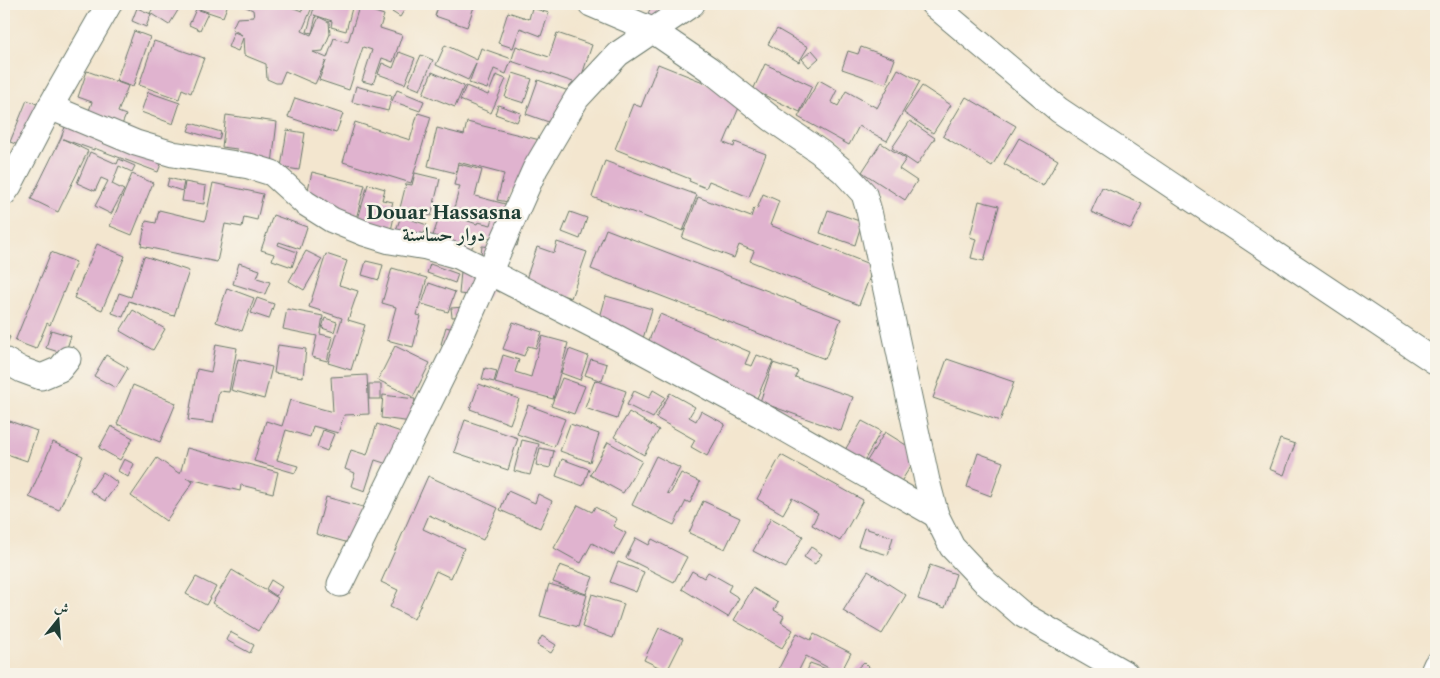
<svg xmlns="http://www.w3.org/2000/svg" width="1440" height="678" font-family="'Libre Caslon Text',Amiri,serif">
<rect width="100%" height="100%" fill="#f7f3e8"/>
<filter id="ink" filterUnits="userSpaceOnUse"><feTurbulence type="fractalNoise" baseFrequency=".02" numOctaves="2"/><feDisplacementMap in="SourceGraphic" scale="10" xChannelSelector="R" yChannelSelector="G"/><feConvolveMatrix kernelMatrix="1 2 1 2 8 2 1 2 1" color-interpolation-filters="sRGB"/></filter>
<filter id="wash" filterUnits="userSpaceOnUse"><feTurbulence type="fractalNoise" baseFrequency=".0096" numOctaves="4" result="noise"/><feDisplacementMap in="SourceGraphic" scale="20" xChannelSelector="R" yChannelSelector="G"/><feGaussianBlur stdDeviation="1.12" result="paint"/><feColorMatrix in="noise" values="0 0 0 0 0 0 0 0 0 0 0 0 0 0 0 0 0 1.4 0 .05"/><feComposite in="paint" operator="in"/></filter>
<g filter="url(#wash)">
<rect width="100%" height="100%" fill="#f3e6cf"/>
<g id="blocks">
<!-- building -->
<g fill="#e0b3cf">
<polygon points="156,4 175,4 180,7 169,25 150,13"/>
<polygon points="191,4 228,4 223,17 190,6"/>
<polygon points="239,4 293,4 291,7 302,11 306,4 313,5 302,31 311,35 319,17 329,22 330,34 323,51 313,52 327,58 334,38 348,42 359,7 384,15 380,28 402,35 393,62 382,58 373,84 362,81 372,50 363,47 349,90 319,80 326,61 315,84 285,71 280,83 276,83 267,79 266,64 244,55 243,38 238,51 228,47 234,32 242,35 232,29 237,18 254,17 253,10"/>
<polygon points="315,4 339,4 352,8 346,31 331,27 332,21 314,15 316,16 312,33 307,32"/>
<polygon points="398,4 408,4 400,17 392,12"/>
<polygon points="439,4 475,4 467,27 435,16"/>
<polygon points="653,4 688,4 642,24"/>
<polygon points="137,8 151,14 146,27 132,21"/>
<polygon points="532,8 549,13 541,36 520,28 513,48 498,43 508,12 529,19"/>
<polygon points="196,9 208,13 200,30 189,25"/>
<polygon points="777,29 808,47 799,62 768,44"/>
<polygon points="134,31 150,37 133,87 116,81"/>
<polygon points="557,33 592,45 579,84 511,61 506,74 494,69 487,89 469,83 476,64 468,80 436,65 445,45 477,60 481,48 512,59 516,46 549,57"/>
<polygon points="154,41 204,58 191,93 182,89 179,99 139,85"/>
<polygon points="861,47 895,59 886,84 842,69 848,51 858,54"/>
<polygon points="812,50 819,58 809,67 802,59"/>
<polygon points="399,52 415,58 405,84 378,74 382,63 393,68"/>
<polygon points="421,55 433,60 420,90 408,85"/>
<polygon points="658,64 743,98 724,143 734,147 735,142 766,154 749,197 709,181 706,188 689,181 690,179 615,149 633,104 641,107"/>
<polygon points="765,64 812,86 800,112 753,90"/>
<polygon points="898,69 920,81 887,141 859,126 849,145 798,117 819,80 837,90 831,102 838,106 846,91 877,108"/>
<polygon points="87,71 128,86 118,112 126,115 121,127 168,145 158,172 94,148 94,150 63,139 88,151 58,212 31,199 61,138 69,116 85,122 92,102 78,97"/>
<polygon points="432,72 464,86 455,107 423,94"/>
<polygon points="513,73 532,79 524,103 505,97"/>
<polygon points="496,75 506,79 491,113 460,100 466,86 488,95"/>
<polygon points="538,80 577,94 557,125 526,114"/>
<polygon points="356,86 392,96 388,111 352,102"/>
<polygon points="922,86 951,105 933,133 904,113"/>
<polygon points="397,90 424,101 420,111 392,101"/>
<polygon points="148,92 180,103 173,124 141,112"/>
<polygon points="966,97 1016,126 992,166 943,136"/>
<polygon points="295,98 343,114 336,133 288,117"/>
<polygon points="27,100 54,111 21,146 10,142"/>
<polygon points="498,105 521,113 517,122 495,114"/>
<polygon points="418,113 431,117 411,183 343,162 355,122 410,140"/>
<polygon points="226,115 277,122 272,164 236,159 237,149 222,147"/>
<polygon points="910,121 935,138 917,165 892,148"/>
<polygon points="467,122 552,143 523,192 512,189 508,202 497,200 504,174 458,162 456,173 428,166 437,128 464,135"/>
<polygon points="191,123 221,132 219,140 188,131"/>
<polygon points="287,130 305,133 299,170 281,167"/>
<polygon points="1019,138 1058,160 1043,186 1004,164"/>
<polygon points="881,143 906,159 899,169 917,181 905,200 862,172"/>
<polygon points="90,152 117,164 119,159 135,166 132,172 119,166 112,184 124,190 111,214 95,206 108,181 101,178 95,191 77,183"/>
<polygon points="605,161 697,195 683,231 592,197"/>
<polygon points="459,164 482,170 475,196 509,205 530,195 517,246 476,235 469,257 459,270 425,259 441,212 477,224 478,222 491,225 493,218 454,208 460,186 454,185"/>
<polygon points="312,172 365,185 352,234 316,225 322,202 306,198"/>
<polygon points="415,173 440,179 431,216 400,208 406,184 412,185"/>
<polygon points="132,174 153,183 132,235 110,226"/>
<polygon points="169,178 184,182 182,191 167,186"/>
<polygon points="185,182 206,186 204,204 182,201"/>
<polygon points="213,183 263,194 257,220 244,217 242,227 225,224 217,262 141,246 146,221 156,223 159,210 205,221"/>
<polygon points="368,184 385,189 382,200 393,202 389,215 394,217 390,235 356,226"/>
<polygon points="1102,187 1142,204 1131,229 1091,212"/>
<polygon points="763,194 779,201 770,225 874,266 859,305 750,261 754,251 739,245 734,258 682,238 698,197 751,217 754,208 757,209"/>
<polygon points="979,201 999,206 984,261 971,258 976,239 970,237"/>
<polygon points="828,210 862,222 855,245 820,233"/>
<polygon points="570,212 587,218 580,239 562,232"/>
<polygon points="273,215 307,227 300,249 279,242 278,245 297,252 292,267 272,260 274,254 261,250"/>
<polygon points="401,216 427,225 419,248 393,239"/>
<polygon points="606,229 841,319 825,359 591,269"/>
<polygon points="557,242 587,252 571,298 548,290 519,299 537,247 554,253"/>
<polygon points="97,244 125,256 102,310 74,298"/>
<polygon points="482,246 507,248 488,297 459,294 461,271 479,273"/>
<polygon points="306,251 322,259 304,290 289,281"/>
<polygon points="51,252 76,262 50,325 47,323 36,349 15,341"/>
<polygon points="326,254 347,261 339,285 358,291 348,320 365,325 351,370 328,363 342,318 309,307"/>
<polygon points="144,256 189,271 174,316 129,301 123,317 112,313 119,293 131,297"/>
<polygon points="366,261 383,265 379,280 362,275"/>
<polygon points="239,263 260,270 257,278 270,282 265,294 233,284"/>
<polygon points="430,264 458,274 455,283 427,273"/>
<polygon points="392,268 427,278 417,315 421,316 413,347 387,340 396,307 382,303"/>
<polygon points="429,283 455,292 448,312 422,304"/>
<polygon points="227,288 254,298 242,331 216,322"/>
<polygon points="606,296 652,309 641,345 596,332"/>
<polygon points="257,298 274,304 269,319 251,313"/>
<polygon points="478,306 479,315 452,317 451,308"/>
<polygon points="287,309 323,316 320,334 333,337 327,361 312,357 317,336 283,329"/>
<polygon points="133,310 165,329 153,350 120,331"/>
<polygon points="660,314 750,352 745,364 752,366 757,355 773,361 757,398 644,352"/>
<polygon points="325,318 337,322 334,332 322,328"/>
<polygon points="513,322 542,332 536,348 528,346 524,356 503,349"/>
<polygon points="446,327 468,333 463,350 441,344"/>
<polygon points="51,330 71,336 65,354 46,348"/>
<polygon points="4,334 10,337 4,350"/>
<polygon points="542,336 568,343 553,399 495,383 503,355 519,360 515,372 531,377"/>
<polygon points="216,344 237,348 229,392 219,391 213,423 188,420 197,369 211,372"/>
<polygon points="278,345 306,349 303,377 274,373"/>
<polygon points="395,346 430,363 413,397 378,380"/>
<polygon points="569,349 588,356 580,380 561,373"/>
<polygon points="106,355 128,368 116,388 94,376"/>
<polygon points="238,359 272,367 264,399 231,390"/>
<polygon points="591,359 607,364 602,381 585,375"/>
<polygon points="947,359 1014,382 1000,421 933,398"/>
<polygon points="773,363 798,371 795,377 853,397 841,431 760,402"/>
<polygon points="485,368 497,371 494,382 482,379"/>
<polygon points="367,375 369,414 344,415 338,433 313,426 310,437 286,430 277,460 298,466 295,473 254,461 266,421 282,426 290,400 333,412 331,377"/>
<polygon points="562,378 585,386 574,414 551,406"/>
<polygon points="595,380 626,391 617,419 585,408"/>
<rect x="369" y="384" width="12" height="15"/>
<polygon points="479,384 519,399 510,424 470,409"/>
<polygon points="133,385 176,403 160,442 117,424"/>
<polygon points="653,390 665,397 653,418 627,405 634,391 649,398"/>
<polygon points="670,393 695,407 689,417 696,421 701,411 725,424 707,456 691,447 695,440 656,418"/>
<polygon points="383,395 415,399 412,422 381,418"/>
<polygon points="528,405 565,419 554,447 517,434"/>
<polygon points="629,412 659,430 644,455 614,437"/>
<polygon points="4,419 37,431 27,461 4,453"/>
<polygon points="465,420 518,438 508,470 454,452"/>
<polygon points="862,421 881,431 864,461 845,450"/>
<polygon points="377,424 416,437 406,470 375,460 365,491 351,486 355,473 345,469 351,450 367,455"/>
<polygon points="570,424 599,434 590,462 560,451"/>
<polygon points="111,426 133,438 120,460 99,448"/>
<polygon points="323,430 334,434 327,451 317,447"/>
<polygon points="885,432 919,453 897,488 863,467"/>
<polygon points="1280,439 1295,444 1284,475 1269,469"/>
<polygon points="522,440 539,444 530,475 514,471"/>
<polygon points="53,442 83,456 59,510 29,497"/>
<polygon points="608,442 642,461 623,493 590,475"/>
<polygon points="187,448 278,472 273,493 241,485 240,491 186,478 193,482 166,521 131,496 157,458 180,474"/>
<polygon points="540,448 554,451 550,468 536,465"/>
<polygon points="978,453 1003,462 991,496 967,487"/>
<polygon points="781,455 863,500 840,541 812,525 818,513 792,498 783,514 757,499"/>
<polygon points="656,456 680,468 667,493 670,494 681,473 700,482 690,503 686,501 674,525 632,505"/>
<polygon points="124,459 134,464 128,477 118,471"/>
<polygon points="562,459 589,469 583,486 556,476"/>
<polygon points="103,472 118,483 105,501 90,491"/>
<polygon points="428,476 498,508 483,540 429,515 423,529 464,548 451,578 436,571 414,619 390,607 398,590 381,582"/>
<polygon points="508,491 535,503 538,494 552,501 540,528 500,510"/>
<polygon points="326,497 363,507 353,544 316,534"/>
<polygon points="703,501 740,518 725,549 689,533"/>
<polygon points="578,505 592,512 595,507 617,519 613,526 626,533 614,555 592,543 581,563 554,548"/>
<polygon points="771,518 803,536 786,568 753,551"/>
<polygon points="864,528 893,537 888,555 858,546"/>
<polygon points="636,538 649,545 652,539 687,557 674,582 626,558"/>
<polygon points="811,547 822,554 815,564 804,557"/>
<polygon points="618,562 644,572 636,592 610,582"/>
<polygon points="560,565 593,577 586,594 553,582"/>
<polygon points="930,565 956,574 945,608 918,599"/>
<polygon points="232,570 278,598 258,631 212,603"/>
<polygon points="692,571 704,578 708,572 731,585 728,591 739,598 728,617 682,589"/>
<polygon points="868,571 906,595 882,634 843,611"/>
<polygon points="196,577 216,587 206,605 186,594"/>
<polygon points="271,580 282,587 276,596 266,589"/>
<polygon points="549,584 587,595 578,627 540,616"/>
<polygon points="753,588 778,603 774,610 784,616 781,622 793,630 782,648 734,620"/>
<polygon points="592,594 624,604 613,638 582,627"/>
<polygon points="659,628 683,639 667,671 644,660"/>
<polygon points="230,632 254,645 250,653 226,640"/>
<polygon points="797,633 811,640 814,634 851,653 840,674 806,656 797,674 792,674 779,668"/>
<polygon points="542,636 556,645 551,653 537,645"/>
<polygon points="864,662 873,671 870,674 851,674"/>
<polygon points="810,663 835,672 834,674 806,674"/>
</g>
</g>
</g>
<g filter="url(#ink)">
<use href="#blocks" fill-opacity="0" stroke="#69786a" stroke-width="1"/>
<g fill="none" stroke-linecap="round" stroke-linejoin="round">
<defs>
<g id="street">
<polyline points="591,4 652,30 709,69 772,119 820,152 843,171 864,194 869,211 927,481 936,515 952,547 986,583 1023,615 1126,674"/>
<polyline points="933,4 1059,110 1436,362"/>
<polyline points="50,107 136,143 173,154 249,166 272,173 305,203 332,220 364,233 390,241 426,247 458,256 616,337 759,414 936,515"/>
<polyline points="4,193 9,186 50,107 109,4"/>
<polyline points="4,360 22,370 41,377 60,369 68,359"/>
<polyline points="340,584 453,354 535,169 577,98 618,54 692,4"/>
<polyline points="1432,674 1436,665"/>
</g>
</defs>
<!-- street casing -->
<use href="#street" stroke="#69786a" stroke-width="27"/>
<!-- street -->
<use href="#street" stroke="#fff" stroke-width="25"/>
</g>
</g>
<g text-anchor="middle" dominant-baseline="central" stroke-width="5" stroke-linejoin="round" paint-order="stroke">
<!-- quarter labels -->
<g font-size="19" font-weight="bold" fill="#1f3d34" stroke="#f7f3e8">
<text x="444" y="212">Douar Hassasna<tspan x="444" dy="22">دوار حساسنة</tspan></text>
</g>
</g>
<!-- margin -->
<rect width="1440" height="678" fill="none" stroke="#f7f3e8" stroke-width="20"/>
<!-- north arrow -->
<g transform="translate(58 620) rotate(17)" stroke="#f7f3e8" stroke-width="4" paint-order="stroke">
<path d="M0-4L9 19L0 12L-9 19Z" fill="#1f3d34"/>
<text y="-8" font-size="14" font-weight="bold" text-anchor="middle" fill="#1f3d34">ش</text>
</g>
</svg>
